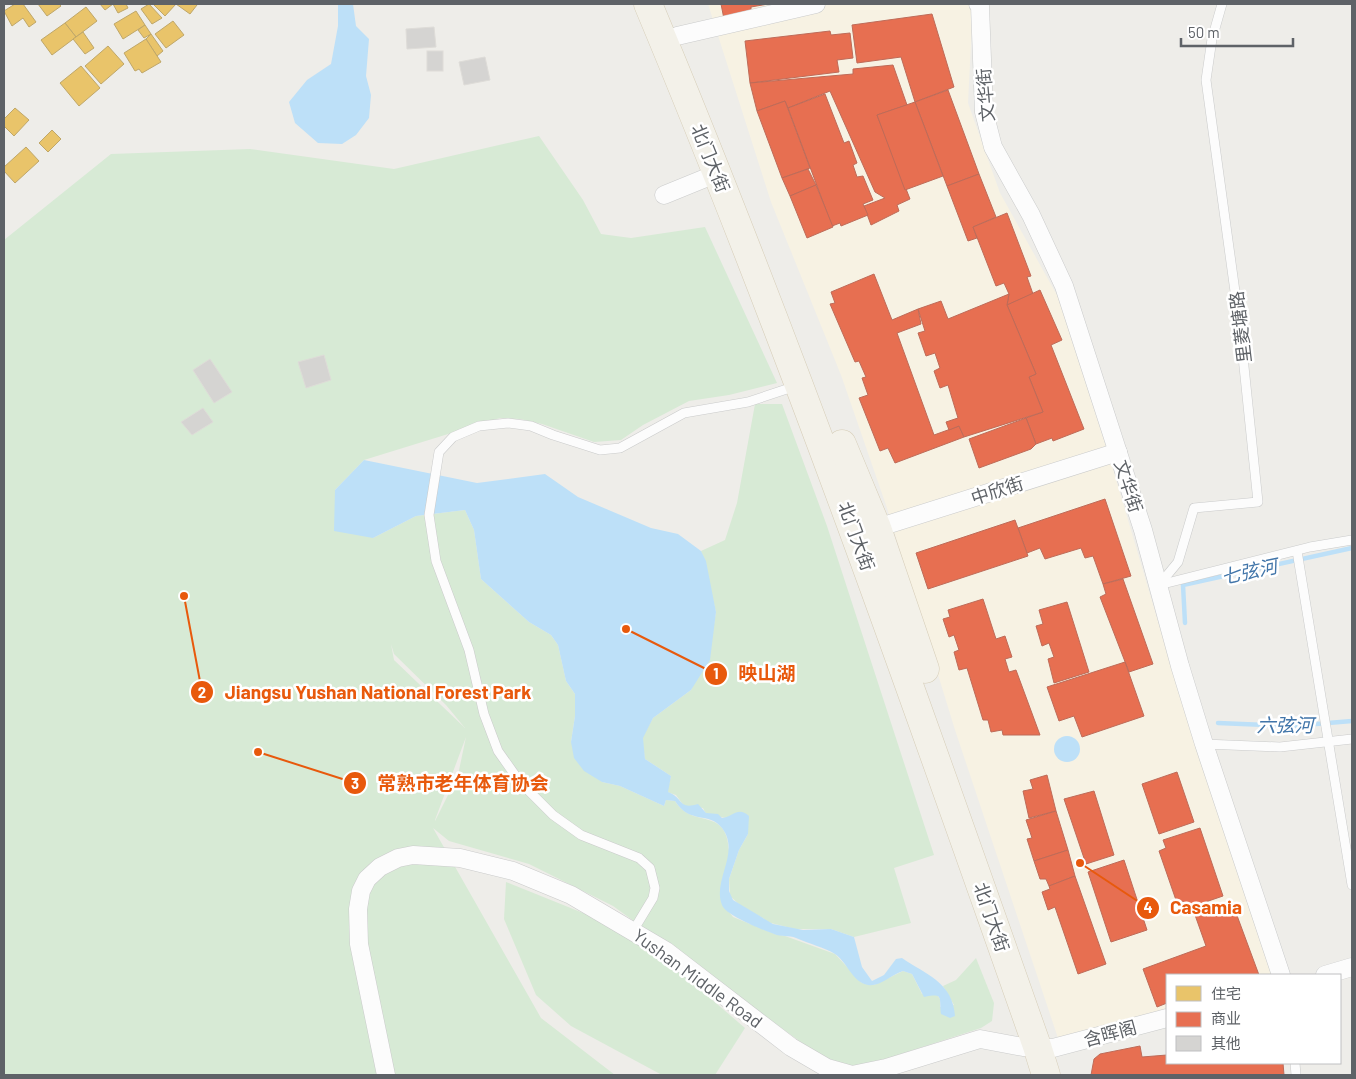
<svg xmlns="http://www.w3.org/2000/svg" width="1356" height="1079" font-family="Barlow,'Noto Sans SC',sans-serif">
<rect width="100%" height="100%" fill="#eeede9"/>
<!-- commercial -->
<polygon fill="#f7f2e3" points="708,4 973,4 968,103 1000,193 1058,297 1110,459 1172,669 1271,975 1167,975 1167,1015 1058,1038 955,730 887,508 841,375 771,202"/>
<!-- green -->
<g fill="#d7ead5" fill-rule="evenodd">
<path d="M539,136L583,200L601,234L631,238L705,227L777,383L729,395L689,401L643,425L621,440L594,442L542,424L520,419L500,418L364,460L335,490L373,538L416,516L465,510L474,530L481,579L529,622L551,635L558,645L566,681L575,694V716L571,742L602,782L620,786L664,806L666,800L675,801C692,830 727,805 729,851C729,867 722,884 721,901L733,917L775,934L785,936L835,954L862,983L874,985L903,971L912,974L922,994L937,995L940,999V1007L954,1005L943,986L956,980L976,958L994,1003L992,1021L981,1028L861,1067L849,1069L827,1061L613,906L529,864L449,841L433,828L541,1018L615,1075H4V240L111,154L250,149L394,169ZM391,644L394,654L446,705L465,728L394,660ZM466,737L458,775L435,821V820Z"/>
<polygon points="755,404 782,404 827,526 934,855 894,868 911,923 854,937 831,929 795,929 767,922 763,918 742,907 730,896 729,879 739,850 748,834 726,818 706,814 703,808 684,806 676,795 667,792 671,776 645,759 642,738 653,718 691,690 712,636 716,612 701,551 725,540 737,503"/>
<polygon points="506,882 593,917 660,955 745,1028 715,1075 662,1075 571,1026 536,995 504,919"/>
</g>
<!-- water -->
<g fill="#bde0f8">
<polygon points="338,4 353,4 356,26 369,39 366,76 371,95 369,118 356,135 342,144 318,143 295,123 289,102 307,80 331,64 338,26"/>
<path d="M364,460L477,483L545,474L578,497L651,528L678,534L701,551L706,561L716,612L710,660L691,690L653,718L643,738L645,759L671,776L668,792C684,798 678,810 698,804L706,813L718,814L722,818C733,817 738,806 749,816L748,834L739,850L729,879V891L733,900L773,924L803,930L831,929L854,937L862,967L872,981L884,975L896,959L902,958C925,974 953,982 955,1016L950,1018L941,1014C939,997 944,993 924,997L912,974L903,971C892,974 880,987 868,985C852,982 848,963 835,954C824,947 809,944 796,938C789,935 781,937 774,934C763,930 725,915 722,905C712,880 741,853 722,828C709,811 690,825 675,801L666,800L664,806L620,786L602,782L584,771L574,758L571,742L575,716V694L566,681L558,645L551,635L529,622L481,579L474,530L465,510L416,516L373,538L334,531L335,490Z"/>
<circle cx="1067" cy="749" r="13"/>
</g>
<!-- homes -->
<g fill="#e9c46a" stroke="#bfa769">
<polygon points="15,4 23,4 36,22 29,27 23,18 12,26 4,11"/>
<polygon points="38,4 59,4 61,6 47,16"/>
<polygon points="100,4 113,4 105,10"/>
<polygon points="113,4 126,4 128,8 118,13"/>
<polygon points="149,4 162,18 152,24 141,9"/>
<polygon points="153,4 195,4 197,5 190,14 176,4 165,16"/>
<polygon points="86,7 97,21 76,37 65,23"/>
<polygon points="136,11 145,25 123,39 114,24"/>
<polygon points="173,21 184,35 166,48 155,34"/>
<polygon points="65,23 76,37 52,55 41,40"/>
<polygon points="145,25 151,34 144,38 138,30"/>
<polygon points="83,32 94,48 85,54 73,39"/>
<polygon points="151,34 163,51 157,56 146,39"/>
<polygon points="146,39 161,62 142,73 139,69 135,71 124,53"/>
<polygon points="108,46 124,64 101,84 85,66"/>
<polygon points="81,66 100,88 79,106 60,83"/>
<polygon points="15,108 29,120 14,136 4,126 4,119"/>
<polygon points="52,130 61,139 48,152 39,143"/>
<polygon points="26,147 39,161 15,183 4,171 4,167"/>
</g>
<!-- shops -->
<g fill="#e76f51" stroke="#be6b58">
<polygon points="721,4 768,4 751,7 751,14 724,19"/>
<polygon points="932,14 954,87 915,102 901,57 857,63 852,25"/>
<polygon points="830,31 831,35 850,33 853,58 837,60 839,72 750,83 745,41"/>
<polygon points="893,65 907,105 877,115 910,199 897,205 899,211 871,225 864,206 885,198 875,192 830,91 788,108 785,101 757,111 750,83 853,74 853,69"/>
<polygon points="948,90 979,174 947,186 915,102"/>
<polygon points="825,94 844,143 849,141 857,163 853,165 857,177 863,176 873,200 863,204 868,215 841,226 840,223 832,226 788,108"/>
<polygon points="785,101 810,168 782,178 757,111"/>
<polygon points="915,102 943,176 905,190 877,115"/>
<polygon points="808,169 816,185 790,196 782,178"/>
<polygon points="979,174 996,217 973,227 977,238 968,241 947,186"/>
<polygon points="816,185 833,227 807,238 790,196"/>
<polygon points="1007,213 1031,276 1027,277 1033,294 1007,305 1009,294 1004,283 996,286 973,227"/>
<polygon points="874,274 892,320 918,309 921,324 897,333 934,435 959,426 964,437 895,463 888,448 880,451 859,398 868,395 862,378 866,377 859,361 855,362 830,304 835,303 831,292"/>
<polygon points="1040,290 1062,340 1051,345 1084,429 1053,441 1052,438 1036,444 1026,418 1043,412 1029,377 1036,374 1007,305"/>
<polygon points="1009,294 1007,305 1036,374 1029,377 1043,412 964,437 959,426 949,430 946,422 958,418 948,385 940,388 934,371 940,368 935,353 926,356 918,333 925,331 918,309 941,301 948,319"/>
<polygon points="1026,418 1036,444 1031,449 979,468 969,439"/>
<polygon points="1105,499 1131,576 1103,584 1093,556 1085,558 1081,548 1045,559 1040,548 1027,553 1018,528"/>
<polygon points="1015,520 1028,556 928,589 916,553"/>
<polygon points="1123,579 1153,664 1129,672 1100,597 1106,594 1103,584"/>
<polygon points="983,599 996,639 1005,636 1012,657 1005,659 1009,672 1016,670 1040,735 1003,735 1002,730 991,732 988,720 983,720 967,668 959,670 954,652 959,650 954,635 949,637 943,619 950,617 948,610"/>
<polygon points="1067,602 1089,672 1054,683 1048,659 1054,657 1049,643 1042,646 1036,626 1043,624 1039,610"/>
<polygon points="1125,662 1144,716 1082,737 1074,716 1059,721 1047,687"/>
<polygon points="1177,772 1194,822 1159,834 1142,784"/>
<polygon points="1047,775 1056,811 1029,818 1023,791 1033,789 1030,780"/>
<polygon points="1094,791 1114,855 1086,864 1064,799"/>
<polygon points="1056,811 1068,850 1034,861 1027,839 1032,838 1026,820"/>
<polygon points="1200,828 1223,896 1185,909 1183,901 1177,903 1159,851 1166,848 1163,840"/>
<polygon points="1068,850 1075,876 1049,886 1046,879 1040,879 1034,861"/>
<polygon points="1124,860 1147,930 1111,942 1088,872"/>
<polygon points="1075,876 1106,964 1078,974 1055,907 1048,910 1042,892 1050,889 1049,886"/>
<polygon points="1232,902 1259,975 1167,975 1167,1003 1157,1007 1143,969 1206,946 1195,915"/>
<polygon points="1140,1046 1142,1057 1167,1055 1167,1063 1283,1063 1284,1075 1091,1075 1094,1059 1100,1054"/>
</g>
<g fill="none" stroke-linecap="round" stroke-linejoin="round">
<!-- stream -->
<g stroke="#bde0f8" stroke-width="4.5">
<polyline points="1185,623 1183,585 1352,548"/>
<polyline points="1218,723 1292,726 1352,721"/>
</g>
</g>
<!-- building -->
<g fill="#d5d4d2" stroke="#dedcd8">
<polygon points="434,27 436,47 407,49 406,29"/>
<rect x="427" y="51" width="16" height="20"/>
<polygon points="485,57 490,80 464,85 459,62"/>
<polygon points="324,355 331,380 306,388 298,362"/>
<polygon points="210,359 232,392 214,403 193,370"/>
<polygon points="203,408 213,422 192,435 181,422"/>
</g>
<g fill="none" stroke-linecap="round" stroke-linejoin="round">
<defs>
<g id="service">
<polyline points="1297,551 1352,885"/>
<polyline points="1159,585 1178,562 1194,508 1258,502 1240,328 1206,80 1212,39 1222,4"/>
<polyline points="1159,585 1310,547 1352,540"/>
<polyline points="1204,744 1280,747 1352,739"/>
<polyline points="633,931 653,898 655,888 650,868 639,858 581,835 553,815 520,782 498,751 484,714 469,650 436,561 429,515 439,452 453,437 479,426 508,423 531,426 553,435 600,450 620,448 684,413 748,402 796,386"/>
<polyline points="1295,1063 1296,1075"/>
</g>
<g id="minor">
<polyline points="978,4 980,6 984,112 993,147 1031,215 1064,286 1143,530 1180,666 1204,744 1281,975"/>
<polyline points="677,36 816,4"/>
<polyline points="664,195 718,173"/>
<polyline points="877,528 1118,452"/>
<polyline points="1325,975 1352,967"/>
<polyline points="386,1075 359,944 358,909 361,891 367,879 380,867 398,858 413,855 460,858 513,871 571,895 666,951 791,1047 827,1068 852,1075 886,1068 980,1039 1023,1047 1053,1048 1167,1018"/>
</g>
<g id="primary">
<path d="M648,4C791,346 914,696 1037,1046L1046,1075"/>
<polyline points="842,444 877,528 925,669"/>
</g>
</defs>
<!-- service casing -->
<use href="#service" stroke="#cacbcb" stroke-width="10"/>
<!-- minor casing -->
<use href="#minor" stroke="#cacbcb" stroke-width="19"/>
<!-- primary casing -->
<use href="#primary" stroke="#d6cdb7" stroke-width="29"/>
<!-- service -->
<use href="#service" stroke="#fcfcfc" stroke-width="9"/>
<!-- minor -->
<use href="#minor" stroke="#fcfcfc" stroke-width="18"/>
<!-- primary -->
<use href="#primary" stroke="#f3f1e9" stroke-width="28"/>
</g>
<g text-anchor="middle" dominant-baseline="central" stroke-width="5" stroke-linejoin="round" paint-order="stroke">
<!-- street labels -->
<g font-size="18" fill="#5e6267" stroke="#fff">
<text transform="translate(985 95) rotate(-95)">文华街</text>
<text transform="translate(711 158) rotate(68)">北门大街</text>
<text transform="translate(1240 327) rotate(-97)">里菱塘路</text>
<text transform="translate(1129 486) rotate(72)">文华街</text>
<text transform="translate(997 490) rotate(-18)">中欣街</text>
<text transform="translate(857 536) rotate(70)">北门大街</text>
<text transform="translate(992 917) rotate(71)">北门大街</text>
<text transform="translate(698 978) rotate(36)">Yushan Middle Road</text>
<text transform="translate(1110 1033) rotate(-15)">含晖阁</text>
</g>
<!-- water labels -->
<g font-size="19" font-style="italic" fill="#4175a9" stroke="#fff">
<text transform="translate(1249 571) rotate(-12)">七弦河</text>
<text x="1285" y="724">六弦河</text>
</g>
</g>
<!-- callouts -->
<path fill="none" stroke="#e8590c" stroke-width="2" d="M626 629L716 674M184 596L202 692M258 752L355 783M1080 863L1148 908"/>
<g fill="#e8590c" stroke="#fff" stroke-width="2">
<circle cx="626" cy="629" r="5"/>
<circle cx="184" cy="596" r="5"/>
<circle cx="258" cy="752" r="5"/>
<circle cx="1080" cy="863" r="5"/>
<circle cx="716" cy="674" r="12"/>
<circle cx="202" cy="692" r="12"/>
<circle cx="355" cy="783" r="12"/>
<circle cx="1148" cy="908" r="12"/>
</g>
<g font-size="15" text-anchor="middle" font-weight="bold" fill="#fff">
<text x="716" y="679">1</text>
<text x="202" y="698">2</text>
<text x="355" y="789">3</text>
<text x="1148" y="913">4</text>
</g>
<g font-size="19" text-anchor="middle" font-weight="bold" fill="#e8590c" stroke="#fff" stroke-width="5" stroke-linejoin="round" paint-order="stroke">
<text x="767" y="680">映山湖</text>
<text x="378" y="699">Jiangsu Yushan National Forest Park</text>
<text x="463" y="790">常熟市老年体育协会</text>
<text x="1206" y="914">Casamia</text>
</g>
<!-- border -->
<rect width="1356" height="1079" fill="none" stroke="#5e6267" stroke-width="10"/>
<!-- legend -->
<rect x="1166" y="974" width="175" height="90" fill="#ffffff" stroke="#bfc0c2"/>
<rect x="1176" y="986" width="25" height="15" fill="#e9c46a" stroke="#bfc0c2"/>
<text x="1211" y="999" font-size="15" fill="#5e6267">住宅</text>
<rect x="1176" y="1012" width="25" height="15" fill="#e76f51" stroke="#bfc0c2"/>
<text x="1211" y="1024" font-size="15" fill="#5e6267">商业</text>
<rect x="1176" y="1036" width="25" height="15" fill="#d5d4d2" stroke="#bfc0c2"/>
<text x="1211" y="1049" font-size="15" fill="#5e6267">其他</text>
<!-- scale -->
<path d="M1181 38v8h112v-8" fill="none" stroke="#5e6267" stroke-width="2.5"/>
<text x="1188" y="38" font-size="15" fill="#5e6267" stroke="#ffffff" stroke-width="4" paint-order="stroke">50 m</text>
</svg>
